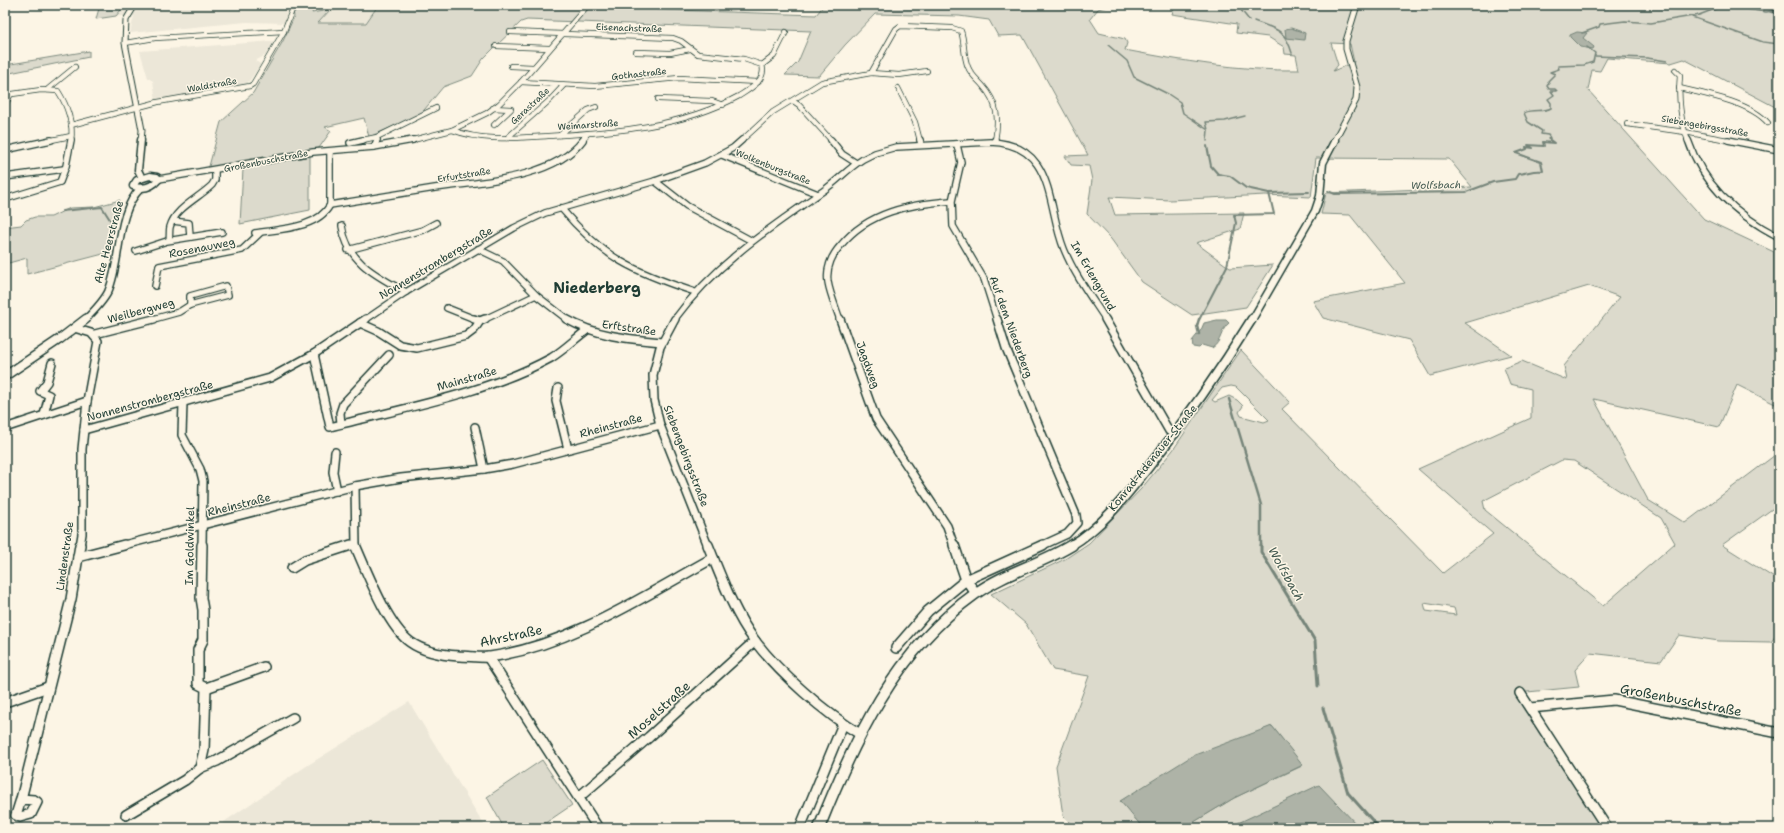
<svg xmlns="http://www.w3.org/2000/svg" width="1784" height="833" font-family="'Shantell Sans',sans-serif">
<rect width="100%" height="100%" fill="#fcf5e5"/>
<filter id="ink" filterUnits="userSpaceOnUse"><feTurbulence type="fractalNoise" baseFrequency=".025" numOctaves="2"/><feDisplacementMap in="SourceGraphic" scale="8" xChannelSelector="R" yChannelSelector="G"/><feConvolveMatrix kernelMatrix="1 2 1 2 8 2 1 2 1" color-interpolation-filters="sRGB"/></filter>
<g filter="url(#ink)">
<!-- built -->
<g fill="#ece7d8">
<polygon points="125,5 341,5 287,9 285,23 246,22 130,33 134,16 116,16"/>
<polygon points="377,7 366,23 317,23 330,10"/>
<polygon points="274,41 266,55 255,61 261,64 247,84 156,101 153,81 148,78 140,51"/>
<polygon points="409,702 486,828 215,828 305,767"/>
</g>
<!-- green -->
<g fill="#dcdacc" stroke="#7e8c80" fill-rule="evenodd">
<polygon points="100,5 125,5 116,16 96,19"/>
<path d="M341,5H583L582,7L816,15L824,5H1112L1098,9L1090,19L1099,33L1125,39L1127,43L1125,50C1182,61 1241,71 1299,70L1296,55L1285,54L1284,47L1268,37L1236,33L1237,24L1172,14L1175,5H1779V109L1684,59L1671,63L1607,58L1600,71L1592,70L1588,90L1704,219L1774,252V284L1779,288V406L1737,385L1719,427L1594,399L1648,500L1685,523L1779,452V504L1722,545L1779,581V631L1771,642L1719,641L1679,635L1661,661L1590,653L1575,670L1579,687L1517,693L1602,828H1354L1357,825L1238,824L1241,828H1225L1224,826L1221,828H1184L1234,798L1302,766L1272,726L1121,801L1143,828H1075L1063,816L1056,766L1089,676L1053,670L1026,624L991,594L1065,559L1089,543L1141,489L1173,450L1241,350L1290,402L1282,409L1443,573L1493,534L1418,469L1531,418V389L1510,384L1504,368L1522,361L1567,380L1564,366L1620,297L1589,286L1465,323L1511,355L1430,376L1409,340L1323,318L1313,301L1405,283L1350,215L1321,214L1326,193L1472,187L1449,159L1316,158L1311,197L1265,195L1170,200L1109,197L1115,215L1244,213L1240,229L1196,243L1230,268L1273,265L1246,307L1192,315L1142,282L1111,239L1087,214L1092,180L1089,166L1071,165L1065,156L1088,155L1022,35L998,36L989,20L959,16L875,14L845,45L819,76L785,75L798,62L811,31L527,20L521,22L496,46L483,59L472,76L443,87L420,115L369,137L364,118L325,127L331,131L319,148L208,170L221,122L253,93L283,41L294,17L293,11L313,10L312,13L328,10V6ZM377,7L366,23H318L330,10ZM1331,43L1350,44L1354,62L1333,71L1338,65ZM1231,386L1236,387L1269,420L1264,422L1241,416L1239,412L1243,406L1237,400L1229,396L1215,402L1212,400L1222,388ZM1562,460L1574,461L1661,518L1675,543L1603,606L1485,510L1483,501ZM1424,603L1454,608L1456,615L1426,611Z"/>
<polygon points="89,51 89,57 5,74 5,65"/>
<polygon points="310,156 310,210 240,224 243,169"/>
<polygon points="120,200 107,253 27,274 27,258 5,264 5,227 21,225 26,220 35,217 51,217 70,208 94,207"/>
<polygon points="542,760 572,805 538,828 504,828 487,797"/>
</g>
<!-- water -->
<g fill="#aeb3a7" stroke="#758479">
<polygon points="1291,28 1305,33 1304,40 1286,38 1285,29"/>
<polygon points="1577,32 1587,33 1583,38 1594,47 1593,49 1580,47 1570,37 1570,35"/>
<path d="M1217,320H1226L1229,323C1220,330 1222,342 1212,348L1202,345L1199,348L1193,347L1192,341L1201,330L1204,323Z"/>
<polygon points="1272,726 1303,765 1234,798 1184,828 1143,828 1120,801 1192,756"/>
<polygon points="1319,785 1357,825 1354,828 1241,828 1238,823"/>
</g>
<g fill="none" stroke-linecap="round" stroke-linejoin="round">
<!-- stream-far3 -->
<g stroke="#758479" stroke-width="1.5">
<polyline points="1237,5 1240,8"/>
<polyline points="1241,10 1249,20"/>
<polyline points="1770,12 1779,14"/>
<polyline points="1692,17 1763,42 1779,44"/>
<path d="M1254,21C1276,29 1285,29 1292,53"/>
<polyline points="1582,33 1599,27 1600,24 1625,21 1651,23 1699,15 1720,7 1733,7 1766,12 1779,10"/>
<polyline points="1108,45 1127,61 1134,77 1168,94 1180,102 1183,113 1208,130"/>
<polyline points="1595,56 1647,58 1667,61"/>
<polyline points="1207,141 1208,130 1206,122 1225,121 1245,116"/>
<path d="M1551,141L1548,139L1550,138L1548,135L1541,134L1542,131L1528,122L1524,113C1533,108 1542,113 1551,108V103L1548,99L1554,95L1551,91H1557L1555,89H1549L1547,86L1549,83L1548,81L1555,74L1550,72L1559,69L1558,66L1584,65L1593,62L1595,53L1587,47"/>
</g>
<!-- stream-far2 -->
<g stroke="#758479" stroke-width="2">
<polyline points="1207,146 1211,166 1218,174 1230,176 1246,188 1269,193"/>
<path d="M1328,191L1335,194L1466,192L1493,182L1515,179L1518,174C1529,173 1531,170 1543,171L1541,162L1516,153L1527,149L1526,147L1533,148L1528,145L1544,146L1543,142L1554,143L1550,140"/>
<polyline points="62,211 102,207 114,226"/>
<polyline points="1199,320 1227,266 1236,223 1234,215 1274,214 1269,193 1309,192"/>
</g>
<!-- stream-far1 -->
<g stroke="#758479" stroke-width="2.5">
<polyline points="1199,334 1197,326 1199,319"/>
<polyline points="1229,399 1261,505 1261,546"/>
</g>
<!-- stream -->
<g stroke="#758479" stroke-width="3">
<polyline points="1261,545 1261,552 1315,641 1318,686"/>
<polyline points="1323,708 1348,793 1379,828"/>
</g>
<defs>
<g id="minor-far3">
<polyline points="125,43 155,38 284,31"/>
<polyline points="496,46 549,48"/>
<polyline points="636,52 670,53 690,49"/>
<polyline points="762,65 774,56 786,32"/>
<polyline points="511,66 533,67"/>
<path d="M1675,70L1680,75C1678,98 1680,119 1688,141"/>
<polyline points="871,73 899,75 927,71"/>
<polyline points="521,82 595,86 679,78 758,82"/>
<polyline points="898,88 915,122 920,141"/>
<path d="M1679,88C1705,94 1750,102 1768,123"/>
<polyline points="48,89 75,67"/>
<path d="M5,95L41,90L58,91C67,105 74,125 71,141"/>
<polyline points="658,99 712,101 723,105"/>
<polyline points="793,101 799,105 832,141"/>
<polyline points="5,105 11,94"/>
<polyline points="493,108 511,109 494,125"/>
<polyline points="1627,124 1685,132 1733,141"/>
<polyline points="71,125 158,102 250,86 253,84 284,31 294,5"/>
<path d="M452,130C484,142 515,138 548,136C614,132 680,128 739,96C750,89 767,80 762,65L744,59L698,54L681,41L673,38L510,32"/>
<polyline points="560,135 588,110 596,107"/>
<polyline points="507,138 550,100 564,85"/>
<polyline points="47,141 71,136"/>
<polyline points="358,141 377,137"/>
<polyline points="377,141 377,137 436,108"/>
<polyline points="409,141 452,130 487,113 499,104 521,82 588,5"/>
<polyline points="582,141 587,134"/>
<path d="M741,141L773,112L822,82L871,73L896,29L900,26L952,28L961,31C965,43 963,56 968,67C971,75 978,80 983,86C998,103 999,120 995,141"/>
</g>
<g id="minor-far2">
<polyline points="831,140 842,154 856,163"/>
<polyline points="920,140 921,144"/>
<path d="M1688,140C1703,185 1738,216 1779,237"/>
<polyline points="1728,140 1779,150"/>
<polyline points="995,142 995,140"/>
<polyline points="350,143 363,140"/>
<polyline points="957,145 961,162 952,201 953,226 984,279 997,320"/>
<polyline points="374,147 377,140"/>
<polyline points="5,150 51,140"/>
<polyline points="722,155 818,194"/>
<polyline points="5,177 64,169"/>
<polyline points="159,179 313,152 374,147 413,140"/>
<polyline points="655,181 687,206 752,241"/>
<polyline points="5,199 60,182 66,166 71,140"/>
<path d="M330,205C365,199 400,194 435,188C479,182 554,179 583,140"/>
<path d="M561,208C603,258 634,272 695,292"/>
<polyline points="173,221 189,223 190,237"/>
<path d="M342,226C347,262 377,276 406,292"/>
<path d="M255,233C279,229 317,229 330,205V151"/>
<path d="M169,240C170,236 169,231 170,227C175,208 199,198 212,185L215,180V170"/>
<polyline points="478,249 503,261 537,296 568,320"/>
<polyline points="348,250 423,230 436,223"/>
<polyline points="136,251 167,241 222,232"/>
<polyline points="155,286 159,266 242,250 260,233"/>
<polygon points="226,286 228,295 190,305 190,296"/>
<polyline points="447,308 477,320"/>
<polyline points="150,320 179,312 190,305"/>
<polyline points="365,320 406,292 514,228 545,213 655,181 705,163 733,148 742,140"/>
<polyline points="483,320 536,295"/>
<path d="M674,320C714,265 768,229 823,191C837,181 849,168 863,159L875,153L896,147L990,142C1056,144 1046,205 1064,249C1074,274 1091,297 1106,320"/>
<path d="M840,320C836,308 830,294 828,282C826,268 832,255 841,245C868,212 910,204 951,201"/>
</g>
<g id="minor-far1">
<polyline points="474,319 480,321"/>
<path d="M566,319C596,336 628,339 662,342"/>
<polyline points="675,319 660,347 653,375 654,400 660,425 708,546"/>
<polyline points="840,319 876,419 947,526 954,546"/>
<polyline points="997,319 1006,348 1076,515 1077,523 1067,534 1041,546"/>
<polyline points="1105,319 1169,431 1175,434"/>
<polyline points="360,323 378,331 400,345 417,348 466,336 474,330 480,321 485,319"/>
<polyline points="74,328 91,333 98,341 87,401 82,449 82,534 80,546"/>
<polyline points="95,334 154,319"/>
<path d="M314,354L330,427C403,408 485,394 551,358C564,350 575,339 587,330"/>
<polyline points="558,388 556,401 568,449"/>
<polyline points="183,403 182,435 200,469 203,481 202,546"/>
<polyline points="44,415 49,395 40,391 47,382 52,363"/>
<polyline points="341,424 340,413 343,404 389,355"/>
<polyline points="475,427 484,469"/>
<polyline points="5,428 87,401"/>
<polyline points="84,430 270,378 314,354 366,319"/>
<polyline points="335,452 333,472 337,491"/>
<polyline points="355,486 356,546"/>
<polyline points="120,546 355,486 401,478 484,469 513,464 660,425"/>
<polyline points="348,546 355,544"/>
</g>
<g id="minor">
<polyline points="202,545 201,598 203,610 203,640 198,650 198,684 206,688 204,750 200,768 217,761 293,718"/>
<path d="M355,545C367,572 387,625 410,642C424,652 443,655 459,656C469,656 480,658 490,657C571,645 642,597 713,558"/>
<path d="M708,545C721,577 734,613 755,641C779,673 826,714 860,734"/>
<polyline points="954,545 966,580 976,593"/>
<polyline points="78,557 124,545"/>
<polyline points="292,568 305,560 351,545"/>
<polyline points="896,648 928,611 966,580 1043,545"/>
<polyline points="488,657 598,828"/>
<polyline points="206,688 264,667"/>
<polyline points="1520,693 1607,828"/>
<polyline points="5,702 48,687"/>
<polyline points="1530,708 1614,700 1779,733"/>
<polyline points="579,797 649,737 755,641"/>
<polygon points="21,799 34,800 37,802 31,814 20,817 16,815"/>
<polyline points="21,799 71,599 80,545"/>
<polyline points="126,815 185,780 200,768"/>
<polyline points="800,828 843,724"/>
</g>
<g id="tertiary-far3">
<polyline points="135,5 126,20 125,43 142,130 141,141"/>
<polyline points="1334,141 1356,100 1357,87 1346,49 1346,41 1357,5"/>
</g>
<g id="tertiary-far2">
<polyline points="141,140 138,170 142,178"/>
<path d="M150,176L157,177L159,179C152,187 143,190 133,186L137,180Z"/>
<path d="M85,320C93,312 103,302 108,292C122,261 115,213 141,188"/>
<polyline points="1252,320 1315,211 1320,196 1323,163 1335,140"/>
</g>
<g id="tertiary-far1">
<polyline points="5,376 60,339 86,319"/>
<path d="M1070,546C1102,527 1125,497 1147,469C1185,421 1220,371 1252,319"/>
</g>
<path id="tertiary" d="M819,828C854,740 895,651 975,594C1004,573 1041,564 1072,545"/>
</defs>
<!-- minor-far3 casing -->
<use href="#minor-far3" stroke="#1f3d34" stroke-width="6"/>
<!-- minor-far2 casing -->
<use href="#minor-far2" stroke="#1f3d34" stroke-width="8"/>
<!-- minor-far1 casing -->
<use href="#minor-far1" stroke="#1f3d34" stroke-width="10"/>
<!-- minor casing -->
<use href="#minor" stroke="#1f3d34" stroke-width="12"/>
<!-- tertiary-far3 casing -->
<use href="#tertiary-far3" stroke="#1f3d34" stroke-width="7"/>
<!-- tertiary-far2 casing -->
<use href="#tertiary-far2" stroke="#1f3d34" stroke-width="9"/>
<!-- tertiary-far1 casing -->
<use href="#tertiary-far1" stroke="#1f3d34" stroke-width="11"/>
<!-- tertiary casing -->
<use href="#tertiary" stroke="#1f3d34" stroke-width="13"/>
<!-- minor-far3 -->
<use href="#minor-far3" stroke="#fcf5e5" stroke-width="4.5"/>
<!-- minor-far2 -->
<use href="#minor-far2" stroke="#fcf5e5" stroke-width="5.5"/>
<!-- minor-far1 -->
<use href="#minor-far1" stroke="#fcf5e5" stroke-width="7"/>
<!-- minor -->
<use href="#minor" stroke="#fcf5e5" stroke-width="9"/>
<!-- tertiary-far3 -->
<use href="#tertiary-far3" stroke="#fcf5e5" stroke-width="5"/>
<!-- tertiary-far2 -->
<use href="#tertiary-far2" stroke="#fcf5e5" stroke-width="6"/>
<!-- tertiary-far1 -->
<use href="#tertiary-far1" stroke="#fcf5e5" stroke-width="8"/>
<!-- tertiary -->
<use href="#tertiary" stroke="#fcf5e5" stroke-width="10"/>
</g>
</g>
<g text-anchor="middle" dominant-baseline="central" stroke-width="3" stroke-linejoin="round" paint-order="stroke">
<!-- far-street labels -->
<g font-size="9" fill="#1f3d34" stroke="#fcf5e5">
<text transform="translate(629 28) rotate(2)">Eisenachstraße</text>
<text transform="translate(639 74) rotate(-6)">Gothastraße</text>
<text transform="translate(212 85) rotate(-10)">Waldstraße</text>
<text transform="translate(530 106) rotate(-43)">Gerastraße</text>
<text transform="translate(588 125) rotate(-4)">Weimarstraße</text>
<text transform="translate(1705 126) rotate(10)">Siebengebirgsstraße</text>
<text transform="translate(266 161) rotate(-11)">Großenbuschstraße</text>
<text transform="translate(773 167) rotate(22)">Wolkenburgstraße</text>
<text transform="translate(464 175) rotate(-9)">Erfurtstraße</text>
</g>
<!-- far-water labels -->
<g font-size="10" font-style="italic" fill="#435a51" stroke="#fcf5e5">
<text transform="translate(1436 185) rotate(-1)">Wolfsbach</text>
</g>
<!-- street labels -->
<g font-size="11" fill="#1f3d34" stroke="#fcf5e5">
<text transform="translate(109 242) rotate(-75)">Alte Heerstraße</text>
<text transform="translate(202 248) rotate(-11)">Rosenauweg</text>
<text transform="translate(436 263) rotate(-31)">Nonnenstrombergstraße</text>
<text transform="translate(1093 276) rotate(60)">Im Erlengrund</text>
<text transform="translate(141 311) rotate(-15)">Weilbergweg</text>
<text transform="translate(1011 327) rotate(70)">Auf dem Niederberg</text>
<text transform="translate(629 328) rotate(8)">Erftstraße</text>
<text transform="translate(868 365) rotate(70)">Jagdweg</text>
<text transform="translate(467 379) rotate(-16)">Mainstraße</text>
<text transform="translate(150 401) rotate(-15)">Nonnenstrombergstraße</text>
<text transform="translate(611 426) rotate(-15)">Rheinstraße</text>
<text transform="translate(686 456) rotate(69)">Siebengebirgsstraße</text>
<text transform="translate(1153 458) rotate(-51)">Konrad-Adenauer-Straße</text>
<text transform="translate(239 505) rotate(-14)">Rheinstraße</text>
<text transform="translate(190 546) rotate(-89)">Im Goldwinkel</text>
<text transform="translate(65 556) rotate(-82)">Lindenstraße</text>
</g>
<!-- water labels -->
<g font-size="12" font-style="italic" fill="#435a51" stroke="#fcf5e5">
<text transform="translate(1286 574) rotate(61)">Wolfsbach</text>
</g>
<!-- near-street labels -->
<g font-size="13" fill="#1f3d34" stroke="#fcf5e5">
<text transform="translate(511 636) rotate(-12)">Ahrstraße</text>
<text transform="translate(1681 700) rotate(11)">Großenbuschstraße</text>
<text transform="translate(659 710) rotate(-42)">Moselstraße</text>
</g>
<!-- district labels -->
<g font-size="15" font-weight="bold" fill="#1f3d34" stroke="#fcf5e5">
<text x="597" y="288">Niederberg</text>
</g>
</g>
<!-- margin -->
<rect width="1784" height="833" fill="none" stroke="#fcf5e5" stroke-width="20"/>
<rect x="10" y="10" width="1764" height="813" fill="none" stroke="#1f3d34" stroke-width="1.5" filter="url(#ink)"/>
</svg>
